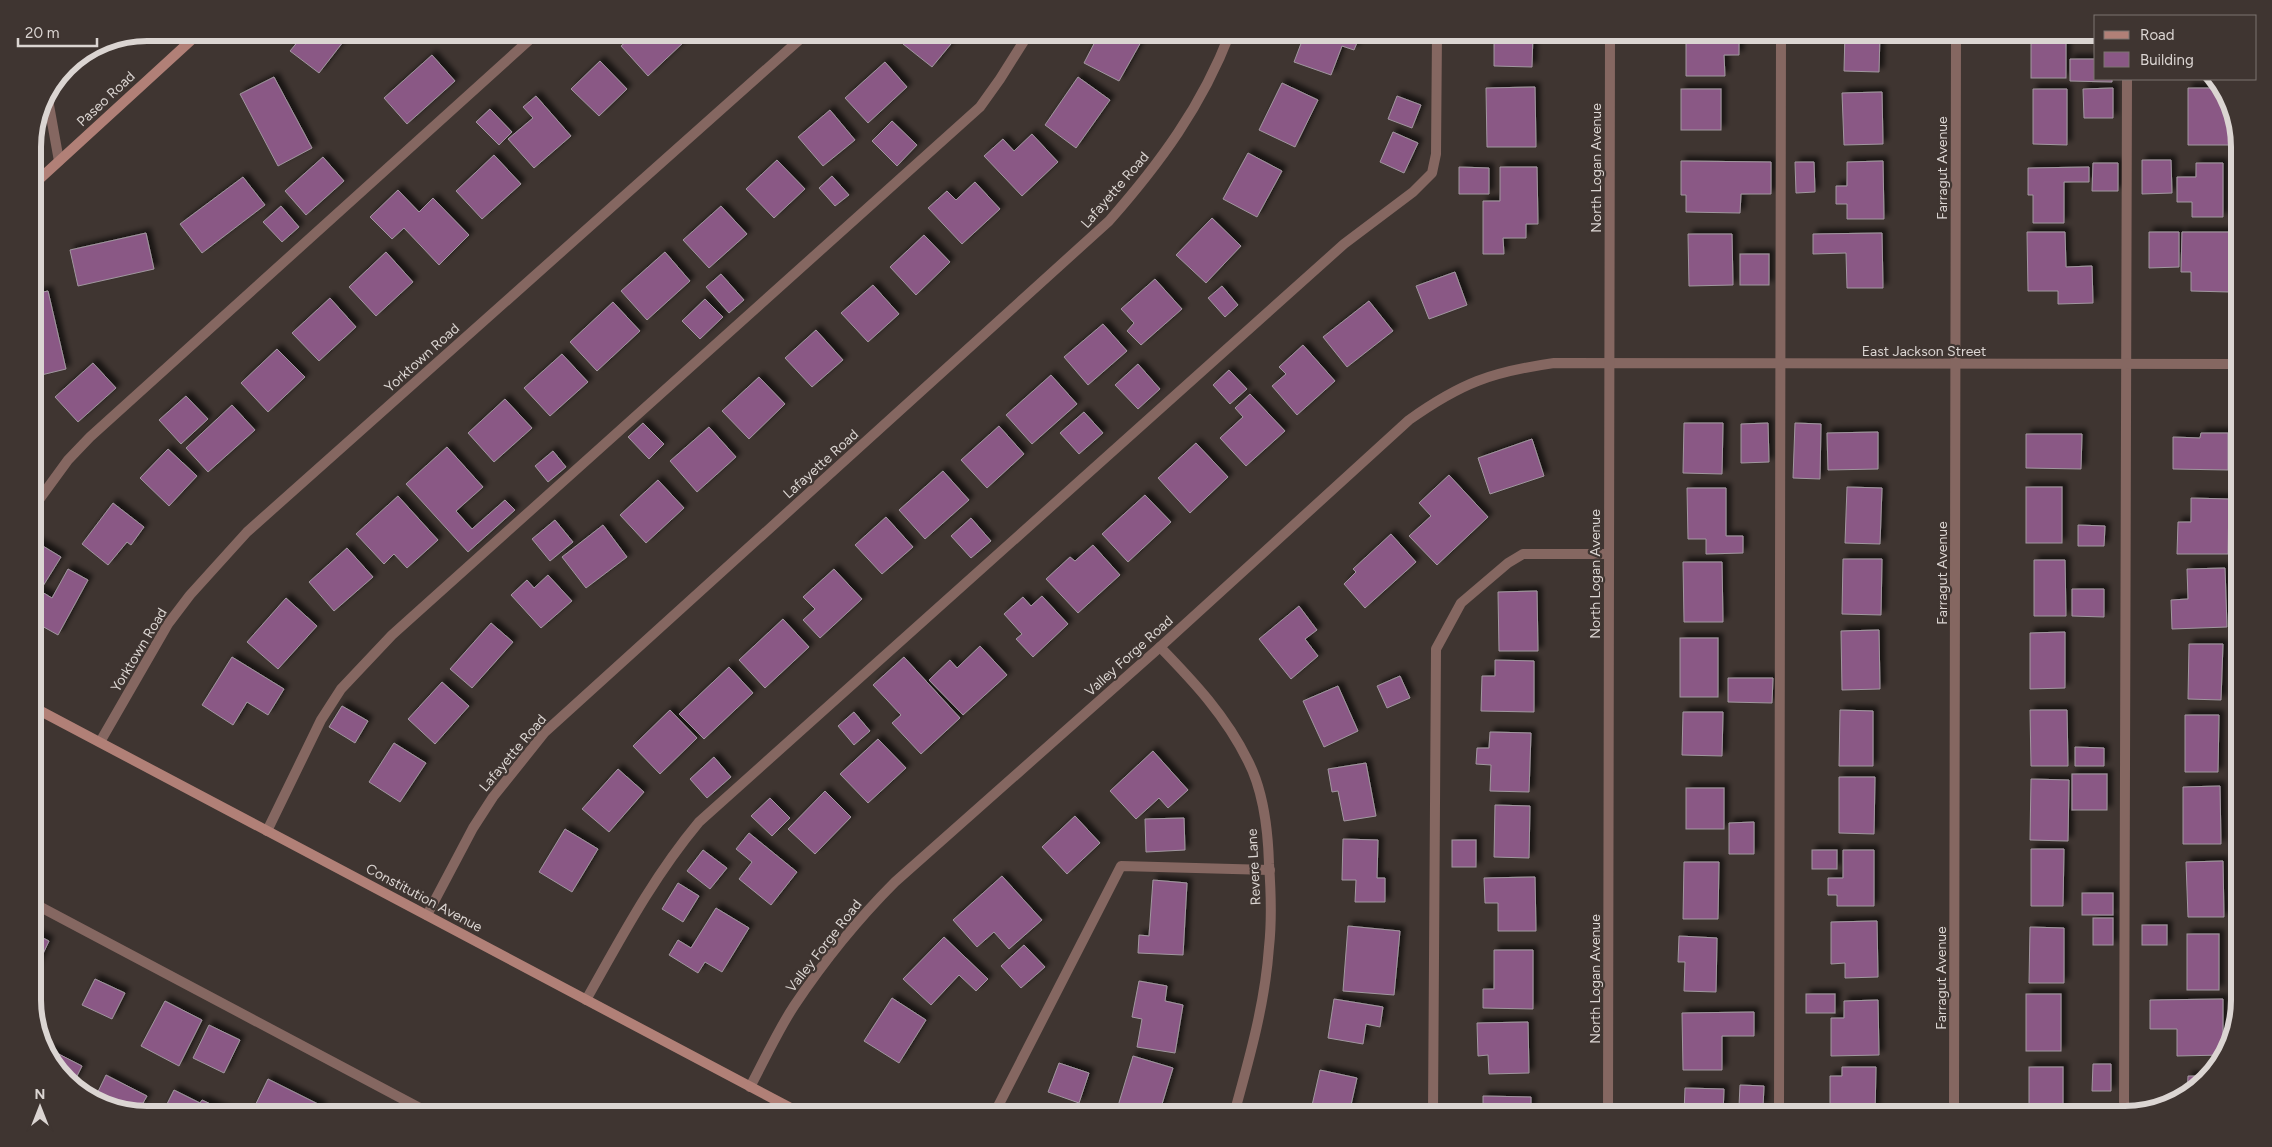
<svg xmlns="http://www.w3.org/2000/svg" width="2272" height="1147" font-family="Figtree,sans-serif">
<defs>
<filter id="shadow"><feDropShadow dx="4.5" dy="-4.5" stdDeviation="2.5" flood-color="#0009"/></filter>
</defs>
<rect width="100%" height="100%" fill="#3f3531"/>
<!-- building -->
<g fill="#8a5885" stroke="#a1979f" filter="url(#shadow)">
<polygon points="305,33 350,33 319,73 290,51"/>
<polygon points="636,33 677,33 685,41 648,76 621,46"/>
<polygon points="913,33 960,33 932,67 903,44"/>
<polygon points="1087,33 1146,33 1119,81 1084,63 1097,38"/>
<polygon points="1305,33 1361,33 1354,50 1342,46 1331,75 1294,62"/>
<polygon points="1494,33 1533,33 1532,67 1494,66"/>
<polygon points="1686,33 1739,33 1739,55 1724,55 1725,76 1686,76"/>
<polygon points="1809,33 1835,33 1835,41 1809,42"/>
<polygon points="1845,33 1880,33 1879,72 1844,71"/>
<rect x="2031" y="33" width="35" height="45"/>
<polygon points="432,55 455,81 407,124 384,98"/>
<polygon points="2070,59 2096,59 2096,79 2112,79 2112,82 2070,81"/>
<polygon points="600,61 627,89 599,116 571,89"/>
<polygon points="885,62 907,87 868,123 845,98"/>
<polygon points="274,77 312,148 278,166 240,94"/>
<polygon points="1078,77 1110,100 1076,148 1045,125"/>
<polygon points="1282,83 1318,100 1295,147 1259,130"/>
<polygon points="1535,87 1536,147 1487,147 1486,88"/>
<polygon points="2113,88 2113,118 2084,118 2083,89"/>
<polygon points="2188,88 2222,88 2229,110 2230,145 2188,145"/>
<rect x="1681" y="89" width="40" height="41"/>
<polygon points="2033,89 2067,89 2067,145 2033,144"/>
<polygon points="1882,92 1883,144 1844,145 1842,93"/>
<polygon points="536,96 571,136 534,168 508,139 533,118 523,107"/>
<polygon points="1397,96 1421,105 1412,128 1388,119"/>
<polygon points="490,109 512,132 499,145 476,122"/>
<polygon points="830,110 855,140 823,166 798,137"/>
<polygon points="892,121 917,145 897,166 872,141"/>
<polygon points="1393,132 1418,143 1404,173 1380,162"/>
<polygon points="1032,134 1058,162 1022,196 984,156 1003,139 1014,151"/>
<polygon points="1248,153 1282,171 1257,217 1223,199"/>
<polygon points="494,155 521,184 482,219 456,191"/>
<polygon points="323,157 344,181 306,215 285,191"/>
<polygon points="777,160 805,189 774,218 746,189"/>
<polygon points="2142,160 2171,160 2172,193 2142,194"/>
<polygon points="1681,161 1771,162 1771,194 1741,194 1740,213 1686,212 1686,195 1681,195"/>
<polygon points="1883,161 1884,219 1847,219 1847,204 1836,204 1836,186 1847,186 1847,162"/>
<polygon points="1795,162 1814,162 1815,192 1796,193"/>
<polygon points="2093,163 2118,163 2118,191 2092,191"/>
<polygon points="2196,163 2223,163 2223,217 2192,217 2192,202 2177,202 2177,177 2196,177"/>
<polygon points="1459,167 1489,168 1489,194 1459,194"/>
<polygon points="1500,167 1537,167 1538,224 1526,224 1526,238 1503,238 1504,254 1483,254 1483,201 1500,201"/>
<polygon points="2089,167 2089,182 2064,182 2064,223 2033,223 2033,195 2028,195 2028,168"/>
<polygon points="832,176 849,195 835,206 819,188"/>
<polygon points="243,177 265,205 202,253 180,224"/>
<polygon points="975,182 1000,209 962,244 928,208 947,191 956,200"/>
<polygon points="398,190 419,212 433,198 469,235 439,265 404,228 392,239 370,217"/>
<polygon points="281,206 299,227 282,242 263,222"/>
<polygon points="721,206 747,234 709,268 683,240"/>
<polygon points="1212,218 1241,246 1206,283 1176,255"/>
<polygon points="2027,232 2065,232 2066,267 2092,266 2093,303 2058,304 2058,291 2028,291"/>
<polygon points="2149,232 2179,232 2179,267 2149,268"/>
<polygon points="2182,232 2230,232 2229,292 2191,291 2191,272 2181,272"/>
<polygon points="146,233 154,269 78,286 70,250"/>
<polygon points="1882,233 1883,288 1847,288 1846,253 1813,254 1813,234"/>
<polygon points="1688,234 1732,234 1733,285 1689,286"/>
<polygon points="924,235 950,262 916,295 890,267"/>
<polygon points="386,252 413,282 376,316 349,287"/>
<polygon points="665,252 690,281 647,320 621,291"/>
<rect x="1740" y="254" width="29" height="31"/>
<polygon points="1455,272 1467,305 1429,319 1416,286"/>
<polygon points="721,274 744,300 729,313 706,287"/>
<polygon points="1155,279 1182,309 1141,345 1127,331 1134,323 1121,309"/>
<polygon points="873,285 899,314 868,342 841,313"/>
<polygon points="1222,286 1238,305 1225,317 1208,298"/>
<polygon points="48,291 66,369 33,377 33,294"/>
<polygon points="330,298 356,327 319,361 292,333"/>
<polygon points="705,299 723,317 700,339 682,321"/>
<polygon points="1369,301 1393,331 1347,367 1323,337"/>
<polygon points="613,302 640,331 597,371 570,342"/>
<polygon points="1103,324 1127,351 1088,385 1064,357"/>
<polygon points="816,330 843,360 812,387 785,358"/>
<polygon points="1303,345 1335,381 1297,415 1272,386 1286,374 1279,367"/>
<polygon points="277,349 305,377 268,412 241,383"/>
<polygon points="562,354 588,382 550,416 524,388"/>
<polygon points="93,363 116,388 78,422 55,397"/>
<polygon points="1138,364 1160,389 1138,409 1115,385"/>
<polygon points="1229,370 1247,389 1230,404 1213,385"/>
<polygon points="1051,375 1077,404 1032,444 1006,415"/>
<polygon points="759,377 785,404 749,439 722,411"/>
<polygon points="1250,394 1285,431 1246,466 1220,438 1243,417 1235,408"/>
<polygon points="186,396 208,419 181,444 159,420"/>
<polygon points="505,399 532,428 494,462 468,433"/>
<polygon points="232,405 255,430 208,472 186,448"/>
<polygon points="1084,412 1103,433 1079,454 1060,433"/>
<polygon points="643,423 664,444 649,459 628,437"/>
<polygon points="1684,423 1723,423 1722,474 1683,473"/>
<polygon points="1768,423 1769,462 1741,463 1741,424"/>
<polygon points="1795,423 1821,424 1820,479 1793,478"/>
<polygon points="999,426 1024,454 987,488 961,460"/>
<polygon points="709,427 736,457 697,492 670,461"/>
<polygon points="1878,432 1878,469 1828,470 1827,433"/>
<polygon points="2201,433 2228,433 2228,470 2173,469 2173,437 2200,438"/>
<polygon points="2026,434 2082,434 2081,469 2026,468"/>
<polygon points="1532,439 1544,476 1490,494 1478,458"/>
<polygon points="1196,443 1228,477 1190,513 1158,478"/>
<polygon points="447,447 483,487 456,511 472,529 505,500 515,510 468,552 406,484"/>
<polygon points="168,449 197,476 169,506 140,478"/>
<polygon points="553,451 566,467 548,482 535,466"/>
<polygon points="943,471 969,500 925,539 899,510"/>
<polygon points="1449,475 1488,517 1437,565 1409,536 1431,516 1419,503"/>
<polygon points="658,480 684,508 646,543 620,515"/>
<polygon points="1847,487 1882,488 1880,544 1845,543"/>
<rect x="2026" y="487" width="36" height="56"/>
<polygon points="1687,488 1726,488 1726,536 1743,536 1743,553 1706,554 1706,539 1688,539"/>
<polygon points="1145,495 1171,522 1128,562 1102,534"/>
<polygon points="398,496 438,540 407,568 394,554 384,564 356,534"/>
<polygon points="2191,498 2229,499 2228,554 2177,554 2178,522 2191,522"/>
<polygon points="113,503 144,527 131,545 127,542 108,565 82,544"/>
<polygon points="886,517 913,547 882,574 855,545"/>
<polygon points="971,518 991,541 971,558 951,536"/>
<polygon points="555,520 573,542 550,561 532,539"/>
<polygon points="603,525 627,557 586,588 562,557"/>
<polygon points="2078,525 2105,526 2104,546 2078,546"/>
<polygon points="1391,534 1416,562 1365,608 1344,584 1356,572 1353,569"/>
<polygon points="33,540 61,557 43,586 33,580"/>
<polygon points="1093,545 1120,575 1078,613 1046,579 1070,557 1075,561"/>
<polygon points="347,548 373,577 334,611 309,582"/>
<polygon points="1843,559 1882,559 1881,615 1842,614"/>
<polygon points="2034,560 2065,560 2066,616 2034,616"/>
<polygon points="1683,562 1722,562 1723,622 1684,622"/>
<polygon points="2225,568 2227,627 2172,629 2171,600 2188,599 2187,569"/>
<polygon points="68,569 88,580 58,635 33,621 33,596 37,589 52,598"/>
<polygon points="834,569 862,599 820,638 803,620 815,609 803,597"/>
<polygon points="548,575 572,601 541,628 511,595 527,580 534,588"/>
<polygon points="2072,589 2104,589 2104,617 2072,616"/>
<polygon points="1537,591 1538,651 1499,651 1498,592"/>
<polygon points="1042,596 1068,624 1033,657 1016,639 1022,634 1004,614 1023,597 1031,606"/>
<polygon points="286,598 317,626 278,669 247,642"/>
<polygon points="1299,606 1317,630 1305,639 1318,656 1291,679 1259,639"/>
<polygon points="783,619 809,647 765,688 739,660"/>
<polygon points="491,623 513,642 472,688 450,669"/>
<polygon points="1879,630 1880,689 1842,690 1841,631"/>
<polygon points="2065,632 2065,688 2030,689 2030,633"/>
<rect x="1680" y="638" width="38" height="59"/>
<polygon points="2189,644 2223,644 2221,700 2188,699"/>
<polygon points="980,646 1007,675 963,715 929,680 950,660 957,668"/>
<polygon points="232,657 284,689 268,715 247,702 233,725 202,705"/>
<polygon points="904,657 960,718 921,754 892,723 901,715 873,685"/>
<polygon points="1495,660 1534,661 1534,712 1481,711 1482,676 1495,676"/>
<polygon points="729,667 753,693 704,739 679,714"/>
<polygon points="1400,676 1410,698 1387,708 1377,686"/>
<polygon points="1728,678 1773,678 1772,703 1728,702"/>
<polygon points="442,682 469,706 435,744 408,719"/>
<polygon points="1338,686 1358,731 1324,747 1303,701"/>
<polygon points="342,706 368,721 355,743 329,727"/>
<polygon points="670,710 697,738 660,774 633,746"/>
<polygon points="1840,710 1873,711 1873,766 1839,766"/>
<polygon points="2030,710 2067,710 2068,766 2031,766"/>
<polygon points="854,712 870,731 854,745 838,726"/>
<polygon points="1683,712 1723,712 1722,756 1682,755"/>
<polygon points="2185,715 2219,715 2218,772 2185,772"/>
<polygon points="1490,732 1531,733 1529,792 1490,791 1491,765 1476,764 1477,748 1489,748"/>
<polygon points="878,739 906,768 868,803 840,774"/>
<polygon points="394,743 426,763 400,802 369,782"/>
<polygon points="2075,747 2104,748 2104,766 2075,766"/>
<polygon points="1153,751 1188,790 1168,808 1159,798 1136,819 1110,791"/>
<polygon points="714,757 731,777 707,798 690,779"/>
<polygon points="1366,763 1376,816 1344,821 1338,791 1332,792 1328,769"/>
<polygon points="618,769 644,792 609,832 582,809"/>
<rect x="2072" y="774" width="35" height="36"/>
<polygon points="1839,777 1875,777 1874,834 1839,833"/>
<polygon points="2031,779 2069,780 2068,841 2030,840"/>
<polygon points="2220,786 2221,844 2183,844 2183,787"/>
<rect x="1686" y="788" width="38" height="41"/>
<polygon points="825,791 851,817 815,854 788,829"/>
<polygon points="770,798 790,818 772,836 751,816"/>
<polygon points="1495,805 1530,806 1529,858 1494,857"/>
<polygon points="1075,816 1100,843 1067,874 1042,847"/>
<polygon points="1184,818 1185,850 1146,852 1145,819"/>
<polygon points="1754,822 1754,854 1729,854 1729,823"/>
<polygon points="565,829 598,849 572,892 539,872"/>
<polygon points="749,833 797,872 771,905 739,879 752,862 736,849"/>
<polygon points="1343,839 1378,840 1377,878 1385,878 1385,902 1355,902 1356,880 1342,880"/>
<rect x="1452" y="840" width="24" height="27"/>
<polygon points="2031,849 2064,849 2063,906 2031,906"/>
<polygon points="703,850 727,868 710,889 687,871"/>
<rect x="1812" y="850" width="25" height="19"/>
<polygon points="1843,850 1874,850 1874,906 1837,906 1837,895 1828,895 1828,878 1843,878"/>
<polygon points="2223,861 2224,917 2188,917 2186,862"/>
<polygon points="1684,862 1719,862 1718,919 1683,919"/>
<polygon points="1002,876 1042,920 1009,949 994,932 977,947 953,920"/>
<polygon points="1535,877 1536,931 1498,931 1498,903 1485,903 1484,878"/>
<polygon points="1153,880 1187,883 1183,955 1138,953 1139,935 1149,936"/>
<polygon points="678,883 699,896 683,922 662,909"/>
<rect x="2082" y="893" width="31" height="22"/>
<polygon points="716,908 749,928 722,972 705,962 698,973 669,955 678,940 691,948"/>
<rect x="2093" y="918" width="20" height="27"/>
<polygon points="1877,921 1878,977 1845,978 1845,963 1831,964 1831,922"/>
<rect x="2142" y="925" width="25" height="20"/>
<polygon points="1348,926 1400,931 1394,995 1343,991"/>
<polygon points="2030,927 2064,928 2064,983 2029,983"/>
<polygon points="33,933 49,941 33,975"/>
<rect x="2187" y="934" width="32" height="56"/>
<polygon points="1679,936 1717,938 1716,992 1684,991 1685,962 1678,962"/>
<polygon points="944,937 988,979 976,991 959,975 931,1005 903,979"/>
<polygon points="1024,945 1045,967 1021,988 1001,966"/>
<polygon points="1494,950 1533,950 1533,1009 1483,1008 1483,989 1494,989"/>
<polygon points="95,979 125,993 112,1019 82,1005"/>
<polygon points="1139,981 1167,986 1165,1001 1183,1005 1175,1053 1137,1047 1142,1019 1132,1017"/>
<rect x="1806" y="994" width="29" height="19"/>
<rect x="2026" y="994" width="35" height="57"/>
<polygon points="892,998 926,1020 899,1063 864,1041"/>
<polygon points="1334,999 1383,1007 1380,1027 1366,1024 1363,1044 1328,1038"/>
<polygon points="2223,999 2223,1055 2177,1056 2177,1029 2150,1029 2150,1000"/>
<polygon points="1878,1000 1879,1055 1831,1056 1831,1018 1844,1018 1844,1001"/>
<polygon points="165,1001 202,1020 179,1066 141,1046"/>
<polygon points="1754,1012 1754,1036 1722,1036 1722,1070 1683,1070 1682,1013"/>
<polygon points="1528,1022 1529,1073 1489,1074 1488,1055 1478,1056 1477,1023"/>
<polygon points="209,1025 240,1040 224,1073 193,1058"/>
<polygon points="47,1048 82,1066 74,1082 52,1064"/>
<polygon points="1133,1056 1173,1068 1159,1114 1148,1114 1118,1106"/>
<polygon points="1059,1063 1089,1073 1079,1103 1048,1092"/>
<polygon points="2093,1064 2111,1064 2111,1091 2092,1091"/>
<polygon points="1842,1067 1876,1067 1875,1114 1830,1114 1830,1076 1842,1076"/>
<rect x="2029" y="1067" width="34" height="47"/>
<polygon points="1320,1070 1357,1078 1349,1114 1314,1114 1315,1111 1311,1110"/>
<polygon points="106,1075 147,1096 138,1112 97,1103 94,1100"/>
<polygon points="2188,1076 2205,1076 2187,1095"/>
<polygon points="268,1079 322,1106 318,1114 251,1114"/>
<polygon points="1740,1085 1764,1086 1763,1107 1739,1106"/>
<polygon points="1685,1088 1724,1089 1723,1114 1684,1114"/>
<polygon points="174,1090 200,1103 202,1100 232,1114 162,1114"/>
<polygon points="1483,1096 1531,1097 1531,1114 1483,1114"/>
</g>
<g fill="none" stroke-linecap="round" stroke-linejoin="round">
<!-- lane -->
<g stroke="#856761" stroke-width="10">
<polyline points="47,94 59,161"/>
<polyline points="33,508 68,460 90,437 537,33"/>
<polyline points="267,831 321,720 341,689 392,635 980,107 1000,79 1029,33"/>
<polyline points="33,903 431,1114"/>
<path d="M586,1000C621,938 653,877 699,822L1344,244L1413,192L1432,173L1436,154L1437,33"/>
<polyline points="994,1114 1121,866 1270,870"/>
<polyline points="1433,1114 1436,649 1461,603 1508,563 1523,554 1608,554"/>
<polyline points="1779,1114 1781,33"/>
<polyline points="2124,1114 2127,79"/>
</g>
<!-- street -->
<g stroke="#856761" stroke-width="10">
<path d="M1160,647C1194,682 1226,716 1248,761C1264,792 1268,829 1269,864C1271,892 1272,920 1269,947C1265,1004 1249,1060 1234,1114"/>
<polyline points="100,742 168,624 190,595 247,532 807,33"/>
<path d="M427,915L473,828L493,797L545,732L1109,221C1160,163 1202,106 1230,33"/>
<path d="M750,1087C764,1061 777,1032 794,1006C824,961 857,920 895,882L1160,647L1409,420C1461,383 1491,372 1554,363L2239,364"/>
<polyline points="1608,1114 1610,33"/>
<polyline points="1954,1114 1956,33"/>
</g>
<!-- secondary -->
<g stroke="#b18077" stroke-width="10">
<polyline points="33,185 199,33"/>
<polyline points="33,707 802,1114"/>
</g>
</g>
<g text-anchor="middle" dominant-baseline="central" stroke-width="4.5" stroke-linejoin="round" paint-order="stroke">
<!-- street labels -->
<g font-size="14" fill="#dbd5d2" stroke="#3f3531">
<text transform="translate(106 99) rotate(-43)">Paseo Road</text>
<text transform="translate(1596 168) rotate(-90)">North Logan Avenue</text>
<text transform="translate(1942 168) rotate(-90)">Farragut Avenue</text>
<text transform="translate(1115 190) rotate(-49)">Lafayette Road</text>
<text x="1924" y="351">East Jackson Street</text>
<text transform="translate(422 358) rotate(-42)">Yorktown Road</text>
<text transform="translate(821 464) rotate(-42)">Lafayette Road</text>
<text transform="translate(1942 573) rotate(-90)">Farragut Avenue</text>
<text transform="translate(1595 574) rotate(-90)">North Logan Avenue</text>
<text transform="translate(139 650) rotate(-59)">Yorktown Road</text>
<text transform="translate(1129 656) rotate(-42)">Valley Forge Road</text>
<text transform="translate(513 753) rotate(-50)">Lafayette Road</text>
<text transform="translate(1254 867) rotate(-93)">Revere Lane</text>
<text transform="translate(424 898) rotate(28)">Constitution Avenue</text>
<text transform="translate(824 946) rotate(-52)">Valley Forge Road</text>
<text transform="translate(1941 978) rotate(-90)">Farragut Avenue</text>
<text transform="translate(1595 979) rotate(-90)">North Logan Avenue</text>
</g>
</g>
<!-- crop -->
<path d="M0 0H2272V1147H0ZM147 41H2125A106 106 0 0 1 2231 147V1000A106 106 0 0 1 2125 1106H147A106 106 0 0 1 41 1000V147A106 106 0 0 1 147 41Z" fill="#3f3531" fill-rule="evenodd"/>
<path fill="none" stroke="#dbd5d2" stroke-width="6" d="M147 41H2125A106 106 0 0 1 2231 147V1000A106 106 0 0 1 2125 1106H147A106 106 0 0 1 41 1000V147A106 106 0 0 1 147 41Z"/>
<!-- legend -->
<rect x="2094" y="15" width="162" height="65" fill="#3f3531" stroke="#7d7571"/>
<rect x="2104" y="31" width="25" height="8" fill="#b18077" stroke="#7d7571"/>
<text x="2140" y="40" font-size="15" fill="#dbd5d2">Road</text>
<rect x="2104" y="52" width="25" height="15" fill="#8a5885" stroke="#7d7571"/>
<text x="2140" y="65" font-size="15" fill="#dbd5d2">Building</text>
<!-- north arrow -->
<g transform="translate(40 1107)" stroke="#3f3531" stroke-width="4" paint-order="stroke">
<path d="M0-4L9 19L0 12L-9 19Z" fill="#dbd5d2"/>
<text y="-8" font-size="14" font-weight="bold" text-anchor="middle" fill="#dbd5d2">N</text>
</g>
<!-- scale -->
<path d="M18 38v8h79v-8" fill="none" stroke="#dbd5d2" stroke-width="2.5"/>
<text x="25" y="38" font-size="15" fill="#dbd5d2" stroke="#3f3531" stroke-width="4" paint-order="stroke">20 m</text>
</svg>
